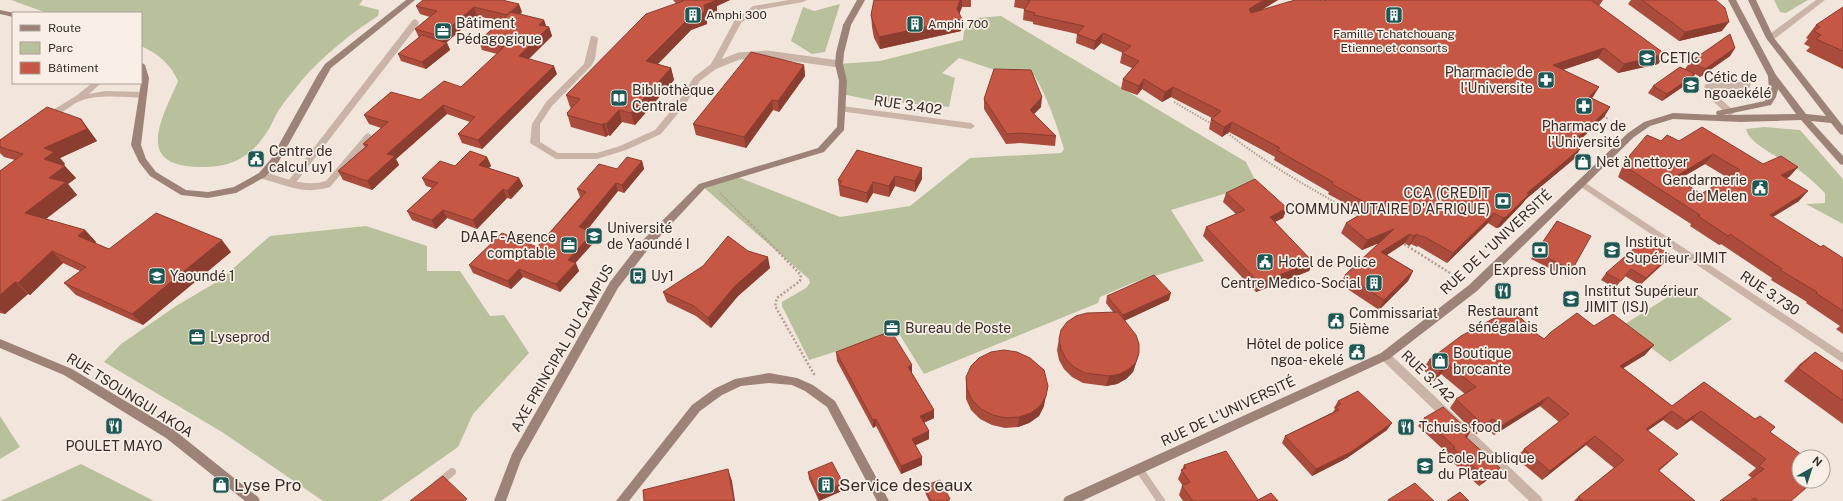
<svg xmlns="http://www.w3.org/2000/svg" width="1843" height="501" font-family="'Public Sans',sans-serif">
<rect width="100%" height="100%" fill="#f2e5db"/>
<!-- green -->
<g fill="#b8c19b">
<path d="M11,0H363L359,5L379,10L378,16C350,34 324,55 302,80C294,90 285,101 278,111C275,116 273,122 270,127C255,153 236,166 207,167C195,167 184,167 174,163C140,151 169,104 178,81C170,63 158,54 141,46V13H47Z"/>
<polygon points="1774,0 1808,0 1786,13 1780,12"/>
<polygon points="840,4 825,52 812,54 791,41 803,7 814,11"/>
<path d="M1001,16L1246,162L1257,184L1171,210L1204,261L1132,283L1100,297L1098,303L924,374L898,332L809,360L782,306V302L806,288L810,283L809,279L702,186L735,176L840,217L910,206L970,158L1061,153L1064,149C1056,123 1048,98 1034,75L992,69L959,58L942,73L955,78L949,107L871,100L842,94L839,64L880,61L963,40L964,31L977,18Z"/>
<path d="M1764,127L1800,130L1843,179V224L1806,204L1825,203V193C1817,185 1809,177 1799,170C1786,160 1750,146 1746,129Z"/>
<polygon points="366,226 427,246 427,271 460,271 490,316 504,315 529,353 473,414 458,447 381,501 323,501 222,432 104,362 121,344 176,306 220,280 270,236"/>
<polygon points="1685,286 1732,319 1670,362 1622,326"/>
<polygon points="0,416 20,447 0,459"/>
<polygon points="81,464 154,501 0,501"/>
</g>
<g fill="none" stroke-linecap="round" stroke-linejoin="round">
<!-- path-far1 -->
<g stroke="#b69d91" stroke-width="2" stroke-dasharray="1.5 1.5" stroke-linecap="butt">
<polyline points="1174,102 1212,124"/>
<polyline points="1601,115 1608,119"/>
<path d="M1225,131C1267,165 1314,190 1361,217"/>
<polyline points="720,193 749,222"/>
</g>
<!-- path -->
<g stroke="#b69d91" stroke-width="2.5" stroke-dasharray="2 2" stroke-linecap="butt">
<polyline points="748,221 801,275 800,281 777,298 775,306 815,376"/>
<polyline points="1401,242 1461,280"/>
</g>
<!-- lane-far1 -->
<g stroke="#cab3a7" stroke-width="7">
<polyline points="714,66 739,56 767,54 839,64"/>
<polyline points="1730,112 1709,93 1708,87 1747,85"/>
<path d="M262,175C284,181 305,192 328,184L368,137"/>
<polyline points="291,183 415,23"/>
</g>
<!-- lane -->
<g stroke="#cab3a7" stroke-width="8">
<polyline points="1139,469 1161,501"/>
<polyline points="437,484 452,472"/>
</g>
<!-- street -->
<g fill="#cab3a7" fill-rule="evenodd">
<polygon points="789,0 807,0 803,2 758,10 741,23 717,68 700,81 685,105 661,134 626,150 597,159 556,159 530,143 532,124 546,102 584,64 591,36 594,36 598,38 595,59 592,65 552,106 540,124 540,142 558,153 597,153 620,146 655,130 679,101 694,77 711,64 735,20 753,6"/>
<polygon points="1816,0 1825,0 1773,40 1767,40 1767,36"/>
<path d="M92,83H101L89,94L105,91L143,92L147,95L143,98C124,97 95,94 78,102C69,106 52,122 43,120L42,118L43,116L76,96Z"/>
<polygon points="842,106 971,123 975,126 971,129 839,111 838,109"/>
<polygon points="1581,180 1843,353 1843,363 1578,185 1576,183 1578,181"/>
<polygon points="1385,352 1389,353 1541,497 1543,501 1529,501 1381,359 1380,356 1381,353"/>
</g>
<!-- secondary -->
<g fill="#9d8278" fill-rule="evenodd">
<polygon points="406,0 415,0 331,68 278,163 265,177 236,193 208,198 181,195 150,176 139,162 131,145 141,83 141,62 145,65 149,78 141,145 146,159 156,172 186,190 208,192 234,187 259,173 271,159 317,76 325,64"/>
<polygon points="857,0 865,0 851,25 844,53 843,64 847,81 844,130 824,152 705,188 649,248 618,288 521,460 506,501 494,501 512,454 610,282 641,242 699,184 818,148 837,127 839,81 835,64 836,53 843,25"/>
<path d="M1728,0H1736L1776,75L1806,114L1826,116L1766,38L1748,0H1756L1774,38L1843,126V135L1840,134L1831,123L1811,121L1843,156V165L1840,164L1801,120L1741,122L1673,119L1650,126L1634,137L1477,291L1389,359L1082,501H1063L1065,497L1381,353L1469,285L1628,133L1644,122L1673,113L1717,115L1716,113L1717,111L1765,101L1769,90L1768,76ZM1778,89L1796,114L1723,115L1771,105L1776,97Z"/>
<polygon points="0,10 14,13 13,13 13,17 0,14"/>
<polygon points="0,339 72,369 174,430 258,497 260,501 245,501 166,438 64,375 0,348"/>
<polygon points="769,373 797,378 813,385 835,401 889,501 877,501 827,407 805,391 792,385 769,383 741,386 722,395 700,411 629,501 616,501 692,405 714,389 735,379"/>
</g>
</g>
<!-- wall -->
<g fill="#aa4b3b" fill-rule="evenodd">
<polygon points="423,0 522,12 520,14 544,20 546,26 549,27 552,36 529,59 557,74 482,149 462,143 458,134 470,122 447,114 396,159 399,165 372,190 343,180 338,171 365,147 363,144 381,128 369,124 364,115 420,100 461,87 497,54 482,50 479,41 500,21 477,16 446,43 447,43 450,50 426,69 401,61 398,54 419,38 415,29 430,17 420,14 416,6"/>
<polygon points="673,0 730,0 717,6 717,13 707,17 707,24 691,30 658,64 671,68 674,80 635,125 622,122 610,136 608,135 606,137 571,127 567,113 571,108 570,107 566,95 676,3"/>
<polygon points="874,0 971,0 971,7 962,7 959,14 962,19 961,31 880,49 874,38 872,27 871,15"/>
<polygon points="1015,0 1278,0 1260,11 1323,1 1326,0 1603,0 1599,6 1665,54 1658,64 1618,73 1598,58 1563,70 1599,87 1591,98 1610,107 1604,117 1574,146 1580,149 1574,159 1526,199 1522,204 1500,227 1496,228 1488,223 1447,263 1418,246 1417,247 1411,244 1409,246 1405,243 1387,255 1413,271 1408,281 1379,310 1340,284 1345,275 1379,243 1362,250 1341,233 1346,223 1363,213 1328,194 1329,192 1274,160 1275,157 1229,132 1222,137 1209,129 1211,119 1212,118 1171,97 1162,102 1142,89 1137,95 1121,89 1123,79 1132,68 1120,63 1122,53 1123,53 1101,43 1094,50 1076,43 1077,34 1033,24 1033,22 1023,20 1024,9 1014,7"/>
<polygon points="1631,0 1716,0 1722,31 1679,41 1628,4"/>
<polygon points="1843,7 1843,69 1806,51 1810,47 1804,44 1808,39 1806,38 1816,25"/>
<polygon points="1735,48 1730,56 1700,77 1695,74 1690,82 1662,101 1648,93 1653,86 1685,69 1690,62"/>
<polygon points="804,65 805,76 779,112 773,110 746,148 696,135 693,124"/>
<polygon points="984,99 1041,107 1034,114 1056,136 1055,146 1020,143 1006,144 984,109"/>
<polygon points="81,119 97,141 60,158 65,164 63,165 76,178 68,184 77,195 45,219 85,230 96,242 95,243 109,249 231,252 143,325 76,295 64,283 80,271 63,263 30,295 28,294 5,314 0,313 0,171 15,160 4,157 0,153 0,140"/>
<path d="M1661,141H1679L1763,164L1798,167L1789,177L1786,178L1799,201L1773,217L1821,247L1843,258V334L1836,329L1840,326L1806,303L1807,302L1771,280L1772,278L1721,244L1719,245L1690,226L1691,224L1618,177L1623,165L1630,155ZM1705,164L1728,178L1701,194L1679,179Z"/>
<polygon points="857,150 922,179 915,192 895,186 889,197 873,193 867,203 840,196 838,180"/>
<polygon points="487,157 491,166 488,168 519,178 523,186 511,199 507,198 477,229 447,218 436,229 412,220 407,211 432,188 426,186 422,178 455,166"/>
<polygon points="642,161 644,169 624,193 618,191 587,230 593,232 596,240 575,263 579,271 560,292 523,277 511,289 473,273 469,265 537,247 580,197 577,189 617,169"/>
<polygon points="1226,193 1287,208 1283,218 1275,222 1313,262 1309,271 1256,292 1203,236 1206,227 1236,214 1223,202"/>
<polygon points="1557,221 1572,270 1567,277 1531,259"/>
<polygon points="1665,262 1640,285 1625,276 1615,288 1601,280 1606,273"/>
<polygon points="770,268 738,296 711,328 696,316 667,302 663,292"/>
<polygon points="1107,296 1169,300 1125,320 1139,353 1136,363 1133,372 1126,379 1117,384 1106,386 1083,383 1072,377 1064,369 1059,360 1057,350 1059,339 1113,312 1106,303"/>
<polygon points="1594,326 1645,355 1623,368 1672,406 1704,382 1770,432 1791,501 1720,501 1752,478 1748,475 1756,468 1691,420 1677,430 1663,420 1648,430 1668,463 1659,471 1695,501 1574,501 1578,497 1614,468 1586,445 1542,480 1516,458 1524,449 1559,422 1540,406 1494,435 1486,428 1476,434 1450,408 1456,399 1465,394 1441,374 1434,381 1423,369 1429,360 1534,332 1544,339"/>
<polygon points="836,352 912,365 912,373 934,410 934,418 924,423 929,431 929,439 915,445 922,457 922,465 901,474 876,426 873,428 837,361"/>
<polygon points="1815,352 1843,371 1843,424 1784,381 1800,364"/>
<polygon points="966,377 1044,406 1039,416 1029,423 1018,427 1005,428 992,425 980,419 971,410 966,399"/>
<polygon points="1338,401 1387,430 1347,458 1312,476 1282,443 1285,436 1333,412 1335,409 1334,408"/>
<polygon points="1424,418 1470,432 1467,438 1493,476 1479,486 1446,456 1448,454 1418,426"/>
<polygon points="1184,465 1258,500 1278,501 1183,501 1179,495 1182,486 1183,486 1178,479"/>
<polygon points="808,472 843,483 844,490 819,501 809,479"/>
<polygon points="924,486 950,501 929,501 924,490"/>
</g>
<!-- shaded-wall -->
<g fill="#8b3d30">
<polygon points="715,0 730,0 717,6 717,13 707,17 707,24 691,30 649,73 646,61 689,18 704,5"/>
<polygon points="960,0 962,0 962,7 957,20 962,19 961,31 880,49 879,37 957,9"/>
<polygon points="1264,0 1278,0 1246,19 1249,9"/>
<polygon points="519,4 522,12 510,24 507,15"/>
<polygon points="474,7 477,16 444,44 440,36"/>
<polygon points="544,20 547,29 539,25"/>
<polygon points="1729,22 1722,31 1679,41 1685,32"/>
<polygon points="549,27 552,36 522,65 519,56"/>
<polygon points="1103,33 1101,43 1094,50 1095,41"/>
<polygon points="447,43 450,50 426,69 422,62"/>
<polygon points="1604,48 1598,58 1547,75 1553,65"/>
<polygon points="1735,48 1730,56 1700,77 1705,69"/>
<polygon points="1665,54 1658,64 1618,73 1624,64"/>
<polygon points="804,65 805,76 779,112 778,101"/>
<polygon points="554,66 557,74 482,149 478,140"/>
<polygon points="671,68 674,80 635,125 631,113"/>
<polygon points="1695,74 1690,82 1662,101 1667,94"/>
<polygon points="1144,79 1142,89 1137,95 1139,86"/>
<polygon points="1173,87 1171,97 1162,102 1165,92"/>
<polygon points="1599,87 1593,97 1583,107 1589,97"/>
<polygon points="1042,97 1041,107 1029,119 1030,110"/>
<polygon points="772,100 773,110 746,148 744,137"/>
<polygon points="443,105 447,114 396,159 399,165 372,190 367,181 387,154"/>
<polygon points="1610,107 1604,117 1565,154 1571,144"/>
<polygon points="619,110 622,122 610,136 606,124"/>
<polygon points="81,119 97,141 60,158 65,164 55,171 44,159 44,148"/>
<polygon points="1232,122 1229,132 1222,137 1224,127"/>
<polygon points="604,123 608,135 606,137 602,125"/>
<polygon points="1580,149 1574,159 1526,199 1522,204 1500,227 1496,228 1503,218 1527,193"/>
<polygon points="1713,154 1705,164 1667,186 1675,177"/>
<polygon points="487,157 491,166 483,174 479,165"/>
<polygon points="642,161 644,169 624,193 622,185"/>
<polygon points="65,166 76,178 68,184 77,195 37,226 25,213 49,178"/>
<polygon points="1798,167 1789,177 1772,185 1781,175"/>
<polygon points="922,168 922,179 915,192 915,181"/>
<polygon points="895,176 895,186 889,197 889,186"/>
<polygon points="519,178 523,186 511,199 507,191"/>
<polygon points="873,182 873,193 867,203 867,193"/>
<polygon points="616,183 618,191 583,235 579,227"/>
<polygon points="503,189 507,198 477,229 473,220"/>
<polygon points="1808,191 1799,201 1761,224 1770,215"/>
<polygon points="1287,208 1283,218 1266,226 1270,217"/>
<polygon points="443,210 447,218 436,229 432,220"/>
<polygon points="1494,213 1488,223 1447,263 1453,253"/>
<polygon points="1394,229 1389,239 1362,250 1367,240"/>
<polygon points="85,230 96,242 90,248 78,236"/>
<polygon points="593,232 596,240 571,268 568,260"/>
<polygon points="1410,234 1405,243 1376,262 1381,252"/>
<polygon points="1417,234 1411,244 1409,246 1414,236"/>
<polygon points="1730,234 1721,244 1719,245"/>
<polygon points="222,240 231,252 143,325 132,314"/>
<polygon points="52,251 63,263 30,295 18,283"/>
<polygon points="1671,255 1665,262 1640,285 1646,278"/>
<polygon points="768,257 770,268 738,296 711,328 708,318 735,286"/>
<polygon points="1313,262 1309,271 1256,292 1259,283"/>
<polygon points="576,263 579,271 560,292 556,284"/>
<polygon points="519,269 523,277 511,289 508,281"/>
<polygon points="1413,271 1408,281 1379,310 1384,300"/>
<polygon points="15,282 28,294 5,314 0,310 0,295"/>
<polygon points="1171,293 1169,300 1122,322 1123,315"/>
<polygon points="1654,345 1645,355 1612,375 1620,366"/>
<polygon points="1139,353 1136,363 1133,372 1126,379 1117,384 1106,386 1109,376"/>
<polygon points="1447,364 1441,374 1434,381 1440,371"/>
<polygon points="912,365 912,374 908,367"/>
<polygon points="1048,386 1044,406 1039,416 1029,423 1018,427 1019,417"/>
<polygon points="1548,397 1540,406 1494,435 1501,426"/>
<polygon points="934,410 934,418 920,424 920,416"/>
<polygon points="1672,411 1663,420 1637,438 1646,429"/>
<polygon points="1701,411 1691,420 1677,430 1686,421"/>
<polygon points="876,419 876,426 873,428 873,420"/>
<polygon points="1493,419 1486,428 1476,434 1483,425"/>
<polygon points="1392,423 1387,430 1347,458 1312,476 1316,469"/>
<polygon points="929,431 929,439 912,447 912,439"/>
<polygon points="1470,432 1464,441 1465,436"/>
<polygon points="1595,436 1586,445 1542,480 1550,471"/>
<polygon points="1678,454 1668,463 1648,479 1658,470"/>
<polygon points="922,457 922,465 901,474 901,466"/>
<polygon points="1500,468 1493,476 1479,486 1486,478"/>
<polygon points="728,469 732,481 735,501 734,501"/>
<polygon points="843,483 844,490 819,501 818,494"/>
</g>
<!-- building -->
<g fill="#c65745" stroke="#8b3d30" fill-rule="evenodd">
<polygon points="423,0 502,0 519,4 507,15 474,7 440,36 415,29 437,11 416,6"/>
<polygon points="683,0 715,0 715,1 704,5 705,12 689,18 646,61 671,68 631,113 619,110 606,124 604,123 602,125 567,115 568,114 567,113 580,99 566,95 646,14 683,1"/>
<polygon points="874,0 960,0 957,9 962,19 879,37 874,25 871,15"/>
<polygon points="1027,0 1264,0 1249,9 1251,13 1295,0 1320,0 1323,1 1326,0 1591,0 1665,54 1624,64 1604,48 1553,65 1599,87 1589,97 1610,107 1571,144 1580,149 1527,193 1529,194 1506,217 1503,218 1494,213 1453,253 1423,236 1422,237 1417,234 1414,236 1410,234 1381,252 1413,271 1384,300 1345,275 1394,229 1367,240 1346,223 1373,207 1332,184 1333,182 1277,150 1280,148 1232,122 1224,127 1211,119 1221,111 1173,87 1165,92 1144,79 1139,86 1123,79 1139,61 1122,53 1131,46 1103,33 1095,41 1077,34 1084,26 1034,15 1035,13 1024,10 1030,1"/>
<polygon points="1642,0 1716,0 1725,8 1729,22 1685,32"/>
<polygon points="1843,7 1843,51 1816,39 1821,35 1814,31 1820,27 1816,25"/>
<polygon points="511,12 544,20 539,25 549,27 519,56 554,66 478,140 458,134 475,117 443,105 387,154 395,156 367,181 338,171 368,145 363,144 388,122 364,115 391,92 420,100 444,81 461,87 504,47 479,41"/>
<polygon points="1730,34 1735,48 1705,69 1690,62"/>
<polygon points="422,35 447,43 422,62 398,54"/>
<polygon points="751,52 804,65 778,101 772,100 744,137 693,124"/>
<polygon points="1680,67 1695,74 1667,94 1653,86"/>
<polygon points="994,69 1031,70 1042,97 1030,110 1056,136 1021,133 1007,134 984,99"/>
<polygon points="47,107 81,119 87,129 44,148 54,152 44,159 65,166 49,178 66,182 25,213 85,230 78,236 109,249 156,213 222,240 132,314 64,283 86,267 52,251 18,283 15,282 0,295 0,171 23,154 0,147 0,140"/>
<path d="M1702,127L1763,164L1781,156L1798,167L1781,175L1808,191L1770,215L1821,247L1823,245L1843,258V311L1816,293L1817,292L1780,270L1782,269L1730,234L1728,236L1698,216L1700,215L1626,167L1630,155L1647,135L1661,141L1667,135L1679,141ZM1713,154L1740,170L1701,194L1675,177Z"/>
<polygon points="857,150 922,168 915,181 895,176 889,186 873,182 867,193 839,185 842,181 838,180"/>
<polygon points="470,151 487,157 479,165 519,178 507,191 503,189 473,220 443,210 432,220 407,211 438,183 422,178 440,161 455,166"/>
<polygon points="627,157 642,161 622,185 616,183 579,227 593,232 568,260 576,263 556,284 519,269 508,281 469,265 502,233 537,247 586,192 577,189 599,164 617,169"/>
<polygon points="1255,179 1287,208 1270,217 1313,262 1259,283 1206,227 1245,210 1226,193"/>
<polygon points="1557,221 1591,236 1572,270 1536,252"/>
<polygon points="728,236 748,251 768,257 735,286 708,318 694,306 663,292 703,266"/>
<polygon points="1644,240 1671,255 1646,278 1631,269 1621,281 1606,273"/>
<polygon points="1154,275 1171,293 1123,315 1107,296"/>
<polygon points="1511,309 1535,331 1534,332 1544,339 1551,332 1577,313 1594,326 1613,314 1654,345 1620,366 1672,406 1704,382 1755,419 1760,416 1775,427 1770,432 1805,457 1799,457 1799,481 1814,481 1791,501 1758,501 1755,498 1751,501 1720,501 1764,469 1759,466 1766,459 1701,411 1686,421 1672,411 1646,429 1678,454 1658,470 1695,501 1583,501 1578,497 1624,460 1595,436 1550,471 1524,449 1569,414 1548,397 1501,426 1493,419 1483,425 1456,399 1476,387 1447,364 1440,371 1429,360 1461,336"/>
<polygon points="1118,312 1136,335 1139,344 1139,353 1136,362 1129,369 1120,374 1109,376 1085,373 1074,367 1066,359 1061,349 1059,339 1061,330 1067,322 1076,316 1087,313"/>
<polygon points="891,331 912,365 908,367 934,410 920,416 929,431 912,439 922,457 901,466 876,419 873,420 836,352"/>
<polygon points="1004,350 1017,352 1030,358 1044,370 1048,386 1046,396 1040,406 1031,413 1019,417 1006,418 993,415 981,409 972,400 967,389 966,377 971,366 979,358 991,352"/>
<polygon points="1815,352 1843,371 1843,401 1798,368"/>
<polygon points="1358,391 1392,423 1351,452 1316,469 1285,436 1339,410 1336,407 1341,404 1338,401"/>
<polygon points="1443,407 1470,432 1465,436 1500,468 1486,478 1453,448 1455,447 1424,418"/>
<polygon points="1226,451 1258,500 1271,493 1278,501 1193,501 1182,486 1190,482 1181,470 1186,468 1184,465"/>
<polygon points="832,462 843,483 818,494 808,472"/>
<polygon points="728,469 734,501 644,501 643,490"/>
<polygon points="443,476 467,499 464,501 410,501"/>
<polygon points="940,480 950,499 946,501 931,501 924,486"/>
<polygon points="1415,483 1434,501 1389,501 1388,500"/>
<polygon points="1460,492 1469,501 1447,501"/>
</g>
<!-- icons -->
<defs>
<symbol id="building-square" viewBox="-11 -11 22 22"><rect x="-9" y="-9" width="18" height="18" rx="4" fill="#1d5855" stroke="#f9efe7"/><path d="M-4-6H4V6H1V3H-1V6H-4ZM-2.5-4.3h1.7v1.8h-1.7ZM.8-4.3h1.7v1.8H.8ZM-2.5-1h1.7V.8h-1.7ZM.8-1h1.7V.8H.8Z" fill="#fff"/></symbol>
<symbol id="office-square" viewBox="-11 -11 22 22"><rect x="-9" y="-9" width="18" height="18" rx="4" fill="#1d5855" stroke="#f9efe7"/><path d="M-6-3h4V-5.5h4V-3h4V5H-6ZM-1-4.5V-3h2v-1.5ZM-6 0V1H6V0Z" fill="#fff"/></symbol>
<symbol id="school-square" viewBox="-11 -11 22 22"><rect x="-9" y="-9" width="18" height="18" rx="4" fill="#1d5855" stroke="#f9efe7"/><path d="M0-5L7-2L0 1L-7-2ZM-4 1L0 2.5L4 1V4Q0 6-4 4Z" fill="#fff"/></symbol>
<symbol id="pharmacy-square" viewBox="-11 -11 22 22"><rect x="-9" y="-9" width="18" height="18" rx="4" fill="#1d5855" stroke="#f9efe7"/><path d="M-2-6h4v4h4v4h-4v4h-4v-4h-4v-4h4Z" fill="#fff"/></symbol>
<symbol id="library-square" viewBox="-11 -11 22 22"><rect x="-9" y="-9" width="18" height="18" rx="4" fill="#1d5855" stroke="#f9efe7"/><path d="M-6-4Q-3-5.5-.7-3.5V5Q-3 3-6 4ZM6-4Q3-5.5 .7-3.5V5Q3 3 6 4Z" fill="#fff"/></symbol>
<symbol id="civic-square" viewBox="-11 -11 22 22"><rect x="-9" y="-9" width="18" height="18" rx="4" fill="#1d5855" stroke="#f9efe7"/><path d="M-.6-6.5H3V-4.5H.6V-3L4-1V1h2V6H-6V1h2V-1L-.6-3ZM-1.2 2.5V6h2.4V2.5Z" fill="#fff"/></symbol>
<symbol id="shop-square" viewBox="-11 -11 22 22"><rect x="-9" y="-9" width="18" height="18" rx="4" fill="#1d5855" stroke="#f9efe7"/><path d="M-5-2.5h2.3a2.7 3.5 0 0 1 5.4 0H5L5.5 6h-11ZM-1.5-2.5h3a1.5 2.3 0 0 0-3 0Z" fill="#fff"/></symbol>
<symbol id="bank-square" viewBox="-11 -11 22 22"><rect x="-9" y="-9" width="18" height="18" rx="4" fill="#1d5855" stroke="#f9efe7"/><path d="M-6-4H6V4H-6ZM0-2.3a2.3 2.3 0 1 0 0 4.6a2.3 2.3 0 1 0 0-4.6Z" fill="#fff"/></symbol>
<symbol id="university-square" viewBox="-11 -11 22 22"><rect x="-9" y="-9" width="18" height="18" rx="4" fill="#1d5855" stroke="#f9efe7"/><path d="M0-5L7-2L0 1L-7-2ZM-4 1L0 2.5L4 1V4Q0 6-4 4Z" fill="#fff"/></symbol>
<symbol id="bus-square" viewBox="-11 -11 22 22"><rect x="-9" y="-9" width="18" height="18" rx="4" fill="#1d5855" stroke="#f9efe7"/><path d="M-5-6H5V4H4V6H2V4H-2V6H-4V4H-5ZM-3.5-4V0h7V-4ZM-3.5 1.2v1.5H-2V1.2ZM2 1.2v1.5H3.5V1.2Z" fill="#fff"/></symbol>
<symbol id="restaurant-square" viewBox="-11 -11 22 22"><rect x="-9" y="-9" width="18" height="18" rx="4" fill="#1d5855" stroke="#f9efe7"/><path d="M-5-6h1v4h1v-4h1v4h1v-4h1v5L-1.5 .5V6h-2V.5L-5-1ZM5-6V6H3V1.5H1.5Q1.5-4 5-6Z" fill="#fff"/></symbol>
</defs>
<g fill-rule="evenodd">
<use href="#building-square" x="683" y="5" width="20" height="20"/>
<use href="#building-square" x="1384" y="5" width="20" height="20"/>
<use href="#building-square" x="905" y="14" width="20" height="20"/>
<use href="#office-square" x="433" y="21" width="20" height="20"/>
<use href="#school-square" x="1637" y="48" width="20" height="20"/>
<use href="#pharmacy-square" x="1536" y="70" width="20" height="20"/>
<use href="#school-square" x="1681" y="75" width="20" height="20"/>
<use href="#library-square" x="609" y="88" width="20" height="20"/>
<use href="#pharmacy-square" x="1574" y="96" width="20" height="20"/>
<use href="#civic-square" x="246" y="149" width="20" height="20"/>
<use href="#shop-square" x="1573" y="152" width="20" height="20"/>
<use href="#civic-square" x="1750" y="178" width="20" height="20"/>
<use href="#bank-square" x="1493" y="191" width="20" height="20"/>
<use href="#university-square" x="584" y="226" width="20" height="20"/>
<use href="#office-square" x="559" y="235" width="20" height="20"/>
<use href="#bank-square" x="1530" y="240" width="20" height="20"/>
<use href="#school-square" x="1602" y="240" width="20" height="20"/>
<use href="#civic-square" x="1255" y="252" width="20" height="20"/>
<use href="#university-square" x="147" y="266" width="20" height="20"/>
<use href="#bus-square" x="628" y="266" width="20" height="20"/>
<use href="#building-square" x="1364" y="273" width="20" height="20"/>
<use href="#restaurant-square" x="1493" y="281" width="20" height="20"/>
<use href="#university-square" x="1561" y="289" width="20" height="20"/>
<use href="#civic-square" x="1326" y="311" width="20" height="20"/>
<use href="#office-square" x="882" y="318" width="20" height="20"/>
<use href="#office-square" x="187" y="327" width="20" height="20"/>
<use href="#civic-square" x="1347" y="342" width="20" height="20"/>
<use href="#shop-square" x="1430" y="351" width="20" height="20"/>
<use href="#restaurant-square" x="104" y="416" width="20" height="20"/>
<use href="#restaurant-square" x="1396" y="417" width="20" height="20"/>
<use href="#school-square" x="1415" y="456" width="20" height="20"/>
<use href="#shop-square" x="211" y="475" width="20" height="20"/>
<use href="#building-square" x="816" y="475" width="20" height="20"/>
</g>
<g text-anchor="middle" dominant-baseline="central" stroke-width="3.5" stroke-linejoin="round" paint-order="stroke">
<!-- far-poi labels -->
<g font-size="12" fill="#362b27" stroke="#f9efe7" text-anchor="start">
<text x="706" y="15">Amphi 300</text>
<text x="928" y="24">Amphi 700</text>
<text x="1394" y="34" text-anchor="middle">Famille Tchatchouang<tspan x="1394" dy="14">Etienne et consorts</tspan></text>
</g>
<!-- poi labels -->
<g font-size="14" fill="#362b27" stroke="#f9efe7" text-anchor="start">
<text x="456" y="23">Bâtiment<tspan x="456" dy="16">Pédagogique</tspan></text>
<text x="1660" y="58">CETIC</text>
<text x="1533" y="72" text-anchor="end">Pharmacie de<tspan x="1533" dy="16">l'Universite</tspan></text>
<text x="1704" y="77">Cétic de<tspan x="1704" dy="16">ngoaekélé</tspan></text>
<text x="632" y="90">Bibliothèque<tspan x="632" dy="16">Centrale</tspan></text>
<text x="1584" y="126" text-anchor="middle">Pharmacy de<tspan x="1584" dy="16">l'Université</tspan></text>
<text x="269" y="151">Centre de<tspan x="269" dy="16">calcul uy1</tspan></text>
<text x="1596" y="162">Net à nettoyer</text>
<text x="1747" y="180" text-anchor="end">Gendarmerie<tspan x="1747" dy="16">de Melen</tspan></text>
<text x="1490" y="193" text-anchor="end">CCA (CREDIT<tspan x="1490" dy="16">COMMUNAUTAIRE D'AFRIQUE)</tspan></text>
<text x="607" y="228">Université<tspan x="607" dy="16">de Yaoundé I</tspan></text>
<text x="556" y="237" text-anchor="end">DAAF - Agence<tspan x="556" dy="16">comptable</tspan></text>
<text x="1625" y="242">Institut<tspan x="1625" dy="16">Supérieur JIMIT</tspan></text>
<text x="1278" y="262">Hotel de Police</text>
<text x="1540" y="270" text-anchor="middle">Express Union</text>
<text x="170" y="276">Yaoundé 1</text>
<text x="651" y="276">Uy1</text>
<text x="1361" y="283" text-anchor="end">Centre Medico-Social</text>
<text x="1584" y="291">Institut Supérieur<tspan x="1584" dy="16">JIMIT (ISJ)</tspan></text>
<text x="1503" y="311" text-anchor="middle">Restaurant<tspan x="1503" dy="16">sénégalais</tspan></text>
<text x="1349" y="313">Commissariat<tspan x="1349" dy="16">5ième</tspan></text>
<text x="905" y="328">Bureau de Poste</text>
<text x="210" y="337">Lyseprod</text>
<text x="1344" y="344" text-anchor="end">Hôtel de police<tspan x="1344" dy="16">ngoa- ekelé</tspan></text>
<text x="1453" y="353">Boutique<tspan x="1453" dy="16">brocante</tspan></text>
<text x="1419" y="427">Tchuiss food</text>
<text x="114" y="446" text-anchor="middle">POULET MAYO</text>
<text x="1438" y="458">École Publique<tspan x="1438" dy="16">du Plateau</tspan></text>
</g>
<!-- street labels -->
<g font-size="14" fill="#362b27" stroke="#f9efe7">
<text transform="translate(908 105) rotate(8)">RUE 3.402</text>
<text transform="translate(1496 242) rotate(-43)">RUE DE L'UNIVERSITÉ</text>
<text transform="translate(1770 293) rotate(34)">RUE 3.730</text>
<text transform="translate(562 348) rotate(-60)">AXE PRINCIPAL DU CAMPUS</text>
<text transform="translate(1428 376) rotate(44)">RUE 3.742</text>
<text transform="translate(130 395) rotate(32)">RUE TSOUNGUI AKOA</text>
<text transform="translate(1228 411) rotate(-25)">RUE DE L'UNIVERSITÉ</text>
</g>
<!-- near-poi labels -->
<g font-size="17" fill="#362b27" stroke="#f9efe7" text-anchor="start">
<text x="234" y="485">Lyse Pro</text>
<text x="839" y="485">Service des eaux</text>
</g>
</g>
<!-- legend -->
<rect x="12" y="12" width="130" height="72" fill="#f9efe7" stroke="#aba19a"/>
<rect x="20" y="25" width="20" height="6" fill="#9d8278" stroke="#aba19a"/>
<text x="48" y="32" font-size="12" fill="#362b27">Route</text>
<rect x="20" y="42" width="20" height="12" fill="#b8c19b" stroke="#aba19a"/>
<text x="48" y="52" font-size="12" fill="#362b27">Parc</text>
<rect x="20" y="62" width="20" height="12" fill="#c65745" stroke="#aba19a"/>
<text x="48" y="72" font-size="12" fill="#362b27">Bâtiment</text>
<!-- north arrow -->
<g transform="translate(1811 469) rotate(39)"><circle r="19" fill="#f9efe7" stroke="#aba19a"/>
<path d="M0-3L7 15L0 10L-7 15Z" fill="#1d5855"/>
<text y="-6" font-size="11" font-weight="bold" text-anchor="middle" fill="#362b27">N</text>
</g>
</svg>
